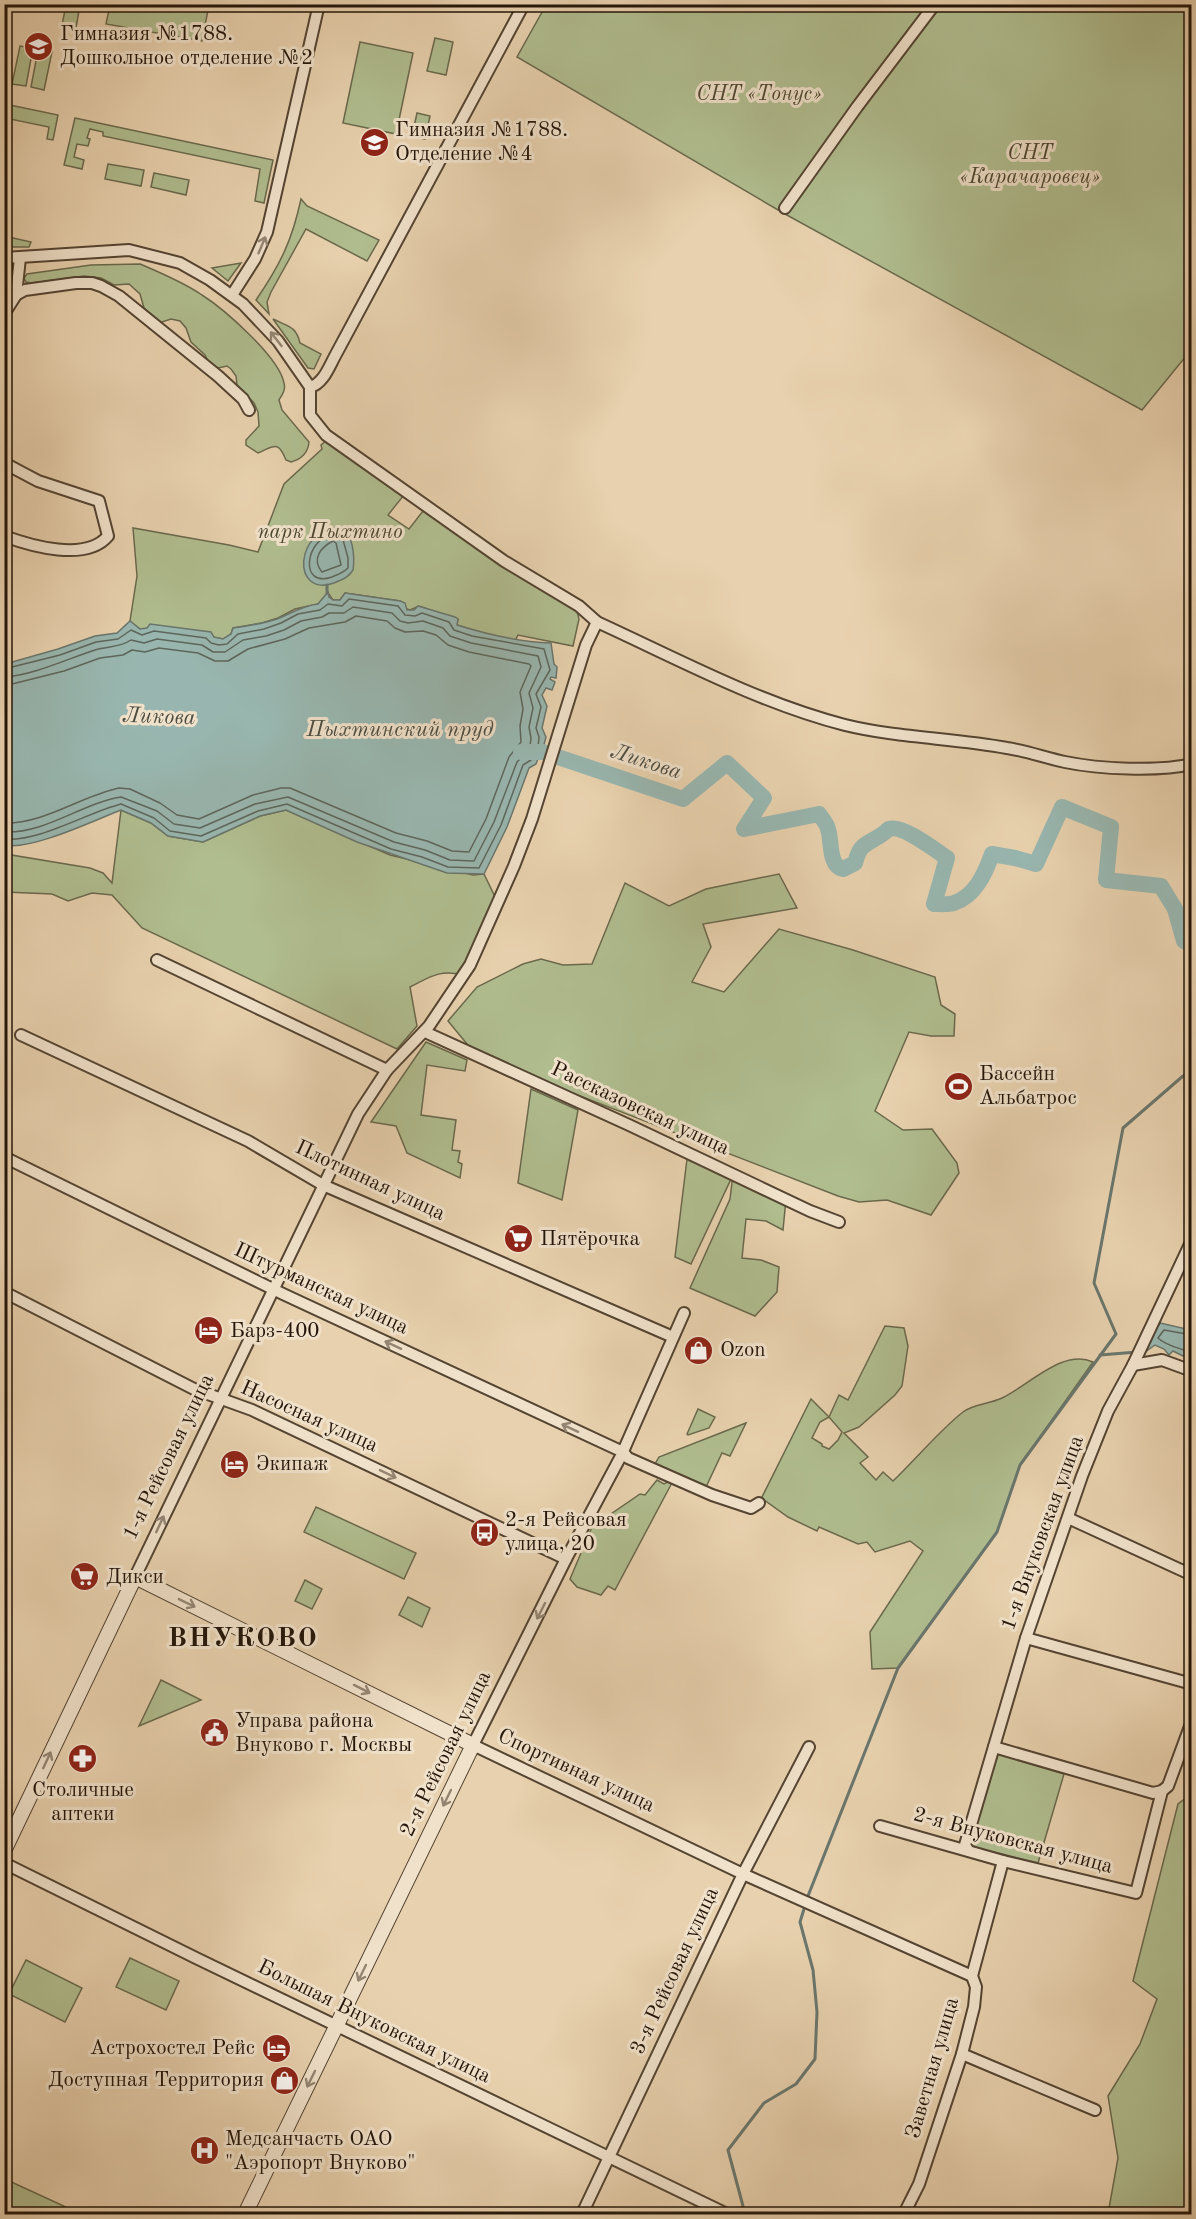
<svg xmlns="http://www.w3.org/2000/svg" width="1196" height="2219" font-family="'Old Standard TT',serif">
<rect width="100%" height="100%" fill="#e8d1ae"/>
<filter id="stains"><feTurbulence type="fractalNoise" baseFrequency=".00333" numOctaves="4"/><feColorMatrix values="0 0 0 0 .2 0 0 0 0 .09 0 0 0 0 .02 0 0 0 .5 -.17"/></filter>
<radialGradient id="worn" r=".72"><stop offset=".6" stop-color="#630" stop-opacity="0"/><stop offset="1" stop-color="#630" stop-opacity=".3"/></radialGradient>
<!-- green -->
<g fill="#b0bd8f" stroke="#6a694c" stroke-width="1.5" fill-rule="evenodd">
<polygon points="66,5 80,5 76,28 62,25"/>
<polygon points="110,5 110,4 209,5 202,41 106,24"/>
<polygon points="546,5 1191,5 1191,350 1142,410 785,214 517,57"/>
<polygon points="435,38 453,42 446,75 427,71"/>
<polygon points="360,42 413,53 396,134 343,123"/>
<polygon points="20,46 33,48 26,86 12,84"/>
<polygon points="38,50 52,52 44,90 31,87"/>
<polygon points="5,104 58,115 53,140 47,139 49,127 5,118"/>
<polygon points="417,113 430,116 425,139 412,136"/>
<polygon points="75,118 273,160 264,203 255,201 260,169 103,136 103,132 90,129 87,138 90,139 88,146 77,144 74,157 84,160 82,169 64,165"/>
<polygon points="108,164 144,170 141,186 105,179"/>
<polygon points="154,173 189,180 186,195 151,187"/>
<path d="M301,199L307,206L379,240L367,261L306,229L271,292L267,302L269,314L256,300C280,265 292,241 301,199Z"/>
<polygon points="4,236 31,242 29,247 5,247"/>
<polygon points="241,263 228,281 212,268"/>
<path d="M140,264C161,273 183,282 202,295C224,309 279,357 284,383C286,390 282,395 279,400L282,410L309,442C308,453 302,459 291,462L286,460C278,439 273,447 258,453L246,445V440L259,426L258,412L254,403L237,385L236,376L231,369L227,366L218,368L209,363L205,355L191,342L186,328L180,321L171,319L162,322L157,321L144,308L140,294L129,284L114,285L101,278L84,276L31,283L26,282L24,278L27,274L91,265Z"/>
<path d="M273,319C289,327 296,326 300,343L321,354L314,369L308,368Z"/>
<polygon points="328,439 404,495 388,515 409,529 423,511 577,611 579,619 573,646 518,635 514,643 457,625 458,619 419,606 410,610 407,609 400,601 345,593 340,600 333,600 328,593 318,604 295,609 278,618 262,623 233,628 231,634 224,639 140,629 130,621 137,576 133,528 229,545 258,552 284,484 322,449 321,445"/>
<path d="M121,810L151,823L168,836L203,842L260,816L286,810L390,855L473,875L484,874L498,903L463,975C440,969 430,977 410,987L417,1026L397,1049L142,928L112,895L92,893L68,901L52,894L5,892V854L90,868L103,873L112,883Z"/>
<polygon points="779,874 797,908 703,924 711,947 692,982 724,992 779,929 853,950 935,977 941,1005 955,1014 954,1036 931,1036 909,1032 875,1111 903,1130 932,1129 957,1163 959,1173 931,1215 887,1200 859,1202 838,1196 477,1056 448,1021 477,987 523,964 541,959 563,965 592,964 625,883 669,906 706,889"/>
<polygon points="426,1042 467,1060 465,1071 427,1065 421,1115 456,1120 452,1150 460,1151 458,1162 462,1164 460,1178 407,1153 396,1126 371,1122"/>
<polygon points="531,1089 578,1110 562,1200 518,1183"/>
<polygon points="687,1159 731,1179 691,1264 675,1257"/>
<polygon points="733,1174 786,1199 783,1230 766,1221 746,1219 742,1258 761,1260 779,1267 777,1292 755,1316 690,1288 730,1199"/>
<path d="M885,1326L904,1328L908,1346L902,1386L895,1395L859,1427L844,1433L868,1457L860,1463L876,1480L883,1472L893,1481C915,1460 940,1430 963,1412C973,1404 990,1404 1002,1398C1028,1386 1063,1348 1093,1362L1020,1465L997,1532L898,1668L872,1669L870,1632L923,1551L910,1541L875,1552L867,1542L858,1544L819,1527L817,1531L788,1517L764,1500L759,1503L811,1399L829,1417L839,1395L848,1400ZM829,1417L842,1432L838,1440L829,1449L822,1446V1444L812,1438L820,1422Z"/>
<polygon points="698,1409 715,1417 709,1428 688,1435 687,1434"/>
<polygon points="746,1423 730,1456 722,1453 706,1487 655,1464 659,1457"/>
<polygon points="674,1479 615,1590 608,1586 601,1595 577,1587 570,1579 592,1527 640,1494 645,1495 657,1480 664,1484"/>
<polygon points="316,1507 416,1553 404,1579 304,1532"/>
<polygon points="305,1580 322,1589 312,1609 295,1601"/>
<polygon points="408,1597 430,1608 422,1627 399,1615"/>
<polygon points="161,1680 201,1700 139,1726"/>
<polygon points="998,1754 1064,1774 1038,1863 970,1846"/>
<polygon points="1191,1794 1191,2214 1108,2214 1118,2158 1108,2096 1140,2044 1157,1999 1133,1981 1178,1804"/>
<polygon points="130,1958 179,1981 166,2010 116,1987"/>
<polygon points="26,1960 82,1988 65,2022 9,1994"/>
<polygon points="4,2179 5,2179 81,2214 5,2214"/>
</g>
<!-- water -->
<g fill="#98b6af" stroke="#69766d" stroke-width="1.5">
<path d="M341,527C353,532 355,558 353,570C348,578 343,579 334,583C291,598 294,528 341,527Z"/>
<path d="M328,592L329,597L333,600H340L345,593L400,601L405,603L407,610H414L418,606L455,617L458,619L457,625C486,634 520,642 551,643L554,664L557,667L556,678L551,677L550,679L555,682L552,690L546,688L542,695L547,706L542,728L546,737L541,756H539L536,764L529,768L507,827L484,874L447,873L357,842L286,810L260,816L203,842L168,836L151,823L121,810C95,820 30,851 5,845V664L58,649L95,636L117,633L130,621L140,629L147,628L150,624L211,632L214,637L223,639L231,634L233,628C248,626 262,624 277,619C292,613 302,606 318,604Z"/>
<polygon points="1160,1323 1191,1330 1191,1360 1173,1351 1169,1355 1164,1349 1155,1345 1145,1352 1147,1341"/>
</g>
<g fill="none" stroke-linecap="round" stroke-linejoin="round">
<!-- shore -->
<g stroke="#5e665c" stroke-width="1.5">
<path d="M335,533H340L342,536L348,558V568C343,573 339,574 332,577C299,589 304,538 335,533Z"/>
<path d="M333,541L336,543L341,565L322,572C311,559 321,547 333,541Z"/>
<path d="M4,669L60,655L96,642L118,639L131,630L142,635L154,631L206,638L211,643L219,645L227,644L238,634L264,629L281,623L298,614L320,610L328,604L342,606L349,599L398,606L405,615L415,616L422,613L449,622L454,630L472,636L544,649L550,670L536,694L541,707L536,728L539,737L538,748L531,760L523,765L501,825L479,868L448,867L422,857L391,849L287,804L258,811L201,836L170,831L154,818L121,804C86,813 40,842 4,839"/>
<path d="M4,677C34,675 67,659 95,650C108,646 119,648 131,640L144,643L157,639L202,645L213,652H225L243,640L266,636L284,630L301,621L322,617L329,613H344L353,607L392,613L400,621L408,623L423,621L443,628L450,636L471,643L538,656L541,667L529,693L533,708L529,727L531,738L530,746L525,754L517,762L494,822L474,861L450,860L425,850L394,842L288,797L255,804L200,828L174,824L157,811L121,797C82,803 45,834 4,832"/>
<path d="M4,686L64,671L100,658L123,655L132,650L145,652L159,648L198,653L215,661H228L248,649L285,639L309,628L345,622L356,616L387,621L395,628L405,632L423,631L436,635L448,645L469,652L529,664L531,666L520,692L523,709L520,726L521,742L509,757L486,819L469,852L452,851L427,841L396,833L290,788H281L253,795L199,819L177,815L160,803L130,789L119,788C81,796 44,824 4,823"/>
<path d="M1192,1335L1164,1330L1158,1338C1166,1346 1180,1348 1192,1353"/>
</g>
<!-- stream -->
<g stroke="#69766d" stroke-width="3">
<polyline points="327,585 327,593"/>
<polyline points="1100,1355 1137,1352"/>
<polyline points="808,1896 898,1668 997,1532 1020,1465 1116,1334 1094,1283 1123,1128 1183,1076 1192,1072"/>
<polyline points="740,2212 743,2206 728,2150 764,2103 796,2084 815,2059 817,2012 813,1970 800,1922 804,1909"/>
</g>
<!-- river -->
<path stroke="#98b6af" stroke-width="16" d="M521,752H543L683,799L727,763L764,798L744,829L819,814C822,818 825,822 827,826C833,839 827,865 843,869L855,863C860,845 863,846 878,837C882,835 886,831 889,829C902,824 935,850 947,858L934,904C940,904 948,905 954,903C975,896 985,874 992,854L1015,858L1036,864L1062,807L1111,827L1106,880L1161,886L1175,909L1184,941L1192,945"/>
<defs>
<g id="minor">
<polyline points="785,208 857,107 935,4"/>
<polyline points="4,258 129,250 180,263 210,280 243,304 278,341 310,387"/>
<polyline points="16,295 20,258"/>
<polyline points="232,295 255,259 267,232 319,4"/>
<polyline points="4,314 16,295 25,290 76,283 92,283 101,286 119,296 218,376 243,399 249,410"/>
<path d="M310,387V415L326,435L504,561L579,606L597,622C678,659 759,703 845,725C898,738 954,738 1007,748C1027,751 1046,758 1065,762C1099,769 1158,772 1192,764"/>
<path d="M310,387C323,384 329,367 335,356L524,4"/>
<path d="M4,463L38,481L99,501L108,536C86,562 31,546 4,536"/>
<polyline points="157,960 387,1070"/>
<polyline points="425,1032 629,1125 810,1211 839,1222"/>
<polyline points="21,1035 248,1141 323,1185 673,1337"/>
<polyline points="4,1157 283,1294 623,1452 628,1458 712,1495 751,1508 759,1503"/>
<polyline points="4,1292 194,1389 252,1410 566,1559"/>
<polyline points="684,1313 621,1456 566,1559 473,1745 743,1874 972,1976"/>
<polyline points="1133,1365 1162,1360 1192,1371"/>
<polyline points="1068,1518 1192,1575"/>
<polyline points="135,1577 358,1114 387,1070 429,1026 470,965 514,866 532,819 586,645 597,622"/>
<polyline points="1026,1638 1192,1684"/>
<polyline points="994,1747 1153,1793 1162,1791"/>
<polyline points="880,1826 1003,1861 1136,1893 1162,1791 1168,1786 1192,1721"/>
<polyline points="968,1850 965,1845 1026,1638 1082,1476 1108,1411 1133,1365 1192,1240"/>
<polyline points="4,1863 196,1958 727,2214"/>
<polyline points="962,2054 1095,2110"/>
<polyline points="582,2214 743,1874 809,1747"/>
<polyline points="904,2214 919,2184 962,2054 974,2007 976,1987 972,1976 1003,1861"/>
</g>
<polyline id="tertiary" points="4,1851 135,1577 473,1745 245,2214"/>
</defs>
<!-- minor casing -->
<use href="#minor" stroke="#544432" stroke-width="14"/>
<!-- tertiary casing -->
<use href="#tertiary" stroke="#544432" stroke-width="16"/>
<!-- minor -->
<use href="#minor" stroke="#f0e1ca" stroke-width="10"/>
<!-- tertiary -->
<use href="#tertiary" stroke="#f0e1ca" stroke-width="14"/>
</g>
<!-- one-way arrows -->
<defs><path id="oneway-shaft" d="M-6 0H5M1.5-3L5.5 0L1.5 3" fill="none" stroke-width="1.6" stroke-linecap="round" stroke-linejoin="round" transform="scale(1.5)"/></defs>
<g stroke="#948573">
<use href="#oneway-shaft" transform="translate(262 245) rotate(-67)"/>
<use href="#oneway-shaft" transform="translate(276 339) rotate(-128)"/>
<use href="#oneway-shaft" transform="translate(393 1345) rotate(-155)"/>
<use href="#oneway-shaft" transform="translate(570 1428) rotate(-155)"/>
<use href="#oneway-shaft" transform="translate(388 1474) rotate(26)"/>
<use href="#oneway-shaft" transform="translate(160 1524) rotate(-65)"/>
<use href="#oneway-shaft" transform="translate(187 1603) rotate(26)"/>
<use href="#oneway-shaft" transform="translate(541 1611) rotate(117)"/>
<use href="#oneway-shaft" transform="translate(362 1689) rotate(27)"/>
<use href="#oneway-shaft" transform="translate(47 1760) rotate(-65)"/>
<use href="#oneway-shaft" transform="translate(447 1798) rotate(116)"/>
<use href="#oneway-shaft" transform="translate(362 1973) rotate(116)"/>
<use href="#oneway-shaft" transform="translate(311 2079) rotate(116)"/>
</g>
<!-- icons -->
<defs>
<symbol id="school-disc" viewBox="-11 -11 22 22"><circle r="9.5" fill="#8f2418" stroke="#f0e1ca"/><path d="M0-5L7-2L0 1L-7-2ZM-4 1L0 2.5L4 1V4Q0 6-4 4Z" fill="#fff"/></symbol>
<symbol id="stadium-disc" viewBox="-11 -11 22 22"><circle r="9.5" fill="#8f2418" stroke="#f0e1ca"/><path d="M0-5a6.5 5 0 1 0 0 10a6.5 5 0 1 0 0-10ZM-3.5-1.8h7v3.6h-7Z" fill="#fff"/></symbol>
<symbol id="supermarket-disc" viewBox="-11 -11 22 22"><circle r="9.5" fill="#8f2418" stroke="#f0e1ca"/><path d="M-6-5.5h2.5l.6 2H6L4.5 2H-2.5L-4.4-4H-6ZM-1.5 3.2a1.3 1.3 0 1 0 .1 0ZM3 3.2a1.3 1.3 0 1 0 .1 0Z" fill="#fff"/></symbol>
<symbol id="hotel-disc" viewBox="-11 -11 22 22"><circle r="9.5" fill="#8f2418" stroke="#f0e1ca"/><path d="M-6-4.5h1.5V1H6V5H4.5V3h-9V5H-6ZM-4 0a1.8 1.8 0 1 1 3.6 0ZM.5 0V-2.5h3Q6-2.5 6 0Z" fill="#fff"/></symbol>
<symbol id="shop-disc" viewBox="-11 -11 22 22"><circle r="9.5" fill="#8f2418" stroke="#f0e1ca"/><path d="M-5-2.5h2.3a2.7 3.5 0 0 1 5.4 0H5L5.5 6h-11ZM-1.5-2.5h3a1.5 2.3 0 0 0-3 0Z" fill="#fff"/></symbol>
<symbol id="bus-disc" viewBox="-11 -11 22 22"><circle r="9.5" fill="#8f2418" stroke="#f0e1ca"/><path d="M-5-6H5V4H4V6H2V4H-2V6H-4V4H-5ZM-3.5-4V0h7V-4ZM-3.5 1.2v1.5H-2V1.2ZM2 1.2v1.5H3.5V1.2Z" fill="#fff"/></symbol>
<symbol id="civic-disc" viewBox="-11 -11 22 22"><circle r="9.5" fill="#8f2418" stroke="#f0e1ca"/><path d="M-.6-6.5H3V-4.5H.6V-3L4-1V1h2V6H-6V1h2V-1L-.6-3ZM-1.2 2.5V6h2.4V2.5Z" fill="#fff"/></symbol>
<symbol id="pharmacy-disc" viewBox="-11 -11 22 22"><circle r="9.5" fill="#8f2418" stroke="#f0e1ca"/><path d="M-2-6h4v4h4v4h-4v4h-4v-4h-4v-4h4Z" fill="#fff"/></symbol>
<symbol id="hospital-disc" viewBox="-11 -11 22 22"><circle r="9.5" fill="#8f2418" stroke="#f0e1ca"/><path d="M-5-5h3v3.5h4V-5h3V5h-3V1.5h-4V5h-3Z" fill="#fff"/></symbol>
</defs>
<g fill-rule="evenodd">
<use href="#school-disc" x="22" y="30" width="33" height="33"/>
<use href="#school-disc" x="358" y="126" width="33" height="33"/>
<use href="#stadium-disc" x="942" y="1070" width="33" height="33"/>
<use href="#supermarket-disc" x="502" y="1222" width="33" height="33"/>
<use href="#hotel-disc" x="192" y="1314" width="33" height="33"/>
<use href="#shop-disc" x="682" y="1334" width="33" height="33"/>
<use href="#hotel-disc" x="218" y="1448" width="33" height="33"/>
<use href="#bus-disc" x="468" y="1516" width="33" height="33"/>
<use href="#supermarket-disc" x="68" y="1560" width="33" height="33"/>
<use href="#civic-disc" x="198" y="1716" width="33" height="33"/>
<use href="#pharmacy-disc" x="66" y="1742" width="33" height="33"/>
<use href="#hotel-disc" x="260" y="2032" width="33" height="33"/>
<use href="#shop-disc" x="268" y="2064" width="33" height="33"/>
<use href="#hospital-disc" x="188" y="2134" width="33" height="33"/>
</g>
<g text-anchor="middle" dominant-baseline="central" stroke-width="6" stroke-linejoin="round" paint-order="stroke">
<!-- poi labels -->
<g font-size="21" fill="#231509" stroke="#f0e1ca" text-anchor="start">
<text x="60" y="34">Гимназия №1788.<tspan x="60" dy="24">Дошкольное отделение №2</tspan></text>
<text x="395" y="130">Гимназия №1788.<tspan x="395" dy="24">Отделение №4</tspan></text>
<text x="979" y="1074">Бассейн<tspan x="979" dy="24">Альбатрос</tspan></text>
<text x="540" y="1239">Пятёрочка</text>
<text x="230" y="1331">Барз-400</text>
<text x="720" y="1350">Ozon</text>
<text x="256" y="1464">Экипаж</text>
<text x="505" y="1520">2-я Рейсовая<tspan x="505" dy="24">улица, 20</tspan></text>
<text x="106" y="1577">Дикси</text>
<text x="235" y="1721">Управа района<tspan x="235" dy="24">Внуково г. Москвы</tspan></text>
<text x="83" y="1790" text-anchor="middle">Столичные<tspan x="83" dy="24">аптеки</tspan></text>
<text x="255" y="2048" text-anchor="end">Астрохостел Рейс</text>
<text x="264" y="2080" text-anchor="end">Доступная Территория</text>
<text x="225" y="2139">Медсанчасть ОАО<tspan x="225" dy="24">"Аэропорт Внуково"</tspan></text>
</g>
<!-- park labels -->
<g font-size="21" font-style="italic" fill="#4d4731" stroke="#f0e1ca">
<text x="759" y="94">СНТ «Тонус»</text>
<text x="1030" y="153">СНТ<tspan x="1030" dy="24">«Карачаровец»</tspan></text>
<text x="330" y="532">парк Пыхтино</text>
</g>
<!-- street labels -->
<g font-size="21" fill="#231509" stroke="#f0e1ca">
<text transform="translate(640 1109) rotate(25)">Рассказовская улица</text>
<text transform="translate(370 1181) rotate(25)">Плотинная улица</text>
<text transform="translate(321 1289) rotate(25)">Штурманская улица</text>
<text transform="translate(309 1417) rotate(24)">Насосная улица</text>
<text transform="translate(169 1457) rotate(-64)">1-я Рейсовая улица</text>
<text transform="translate(1043 1533) rotate(-70)">1-я Внуковская улица</text>
<text transform="translate(446 1754) rotate(-64)">2-я Рейсовая улица</text>
<text transform="translate(576 1771) rotate(25)">Спортивная улица</text>
<text transform="translate(1013 1841) rotate(15)">2-я Внуковская улица</text>
<text transform="translate(675 1971) rotate(-65)">3-я Рейсовая улица</text>
<text transform="translate(374 2022) rotate(26)">Большая Внуковская улица</text>
<text transform="translate(933 2068) rotate(-74)">Заветная улица</text>
</g>
<!-- water labels -->
<g font-size="22" font-style="italic" fill="#4c4d43" stroke="#f0e1ca">
<text transform="translate(159 717) rotate(2)">Ликова</text>
<text x="400" y="730">Пыхтинский пруд</text>
<text transform="translate(646 762) rotate(18)">Ликова</text>
</g>
<!-- district labels -->
<g font-size="27" font-weight="bold" letter-spacing="1.5" fill="#231509" stroke="#f0e1ca">
<text x="243" y="1638">ВНУКОВО</text>
</g>
</g>
<!-- margin -->
<rect width="1196" height="2219" fill="none" stroke="#e8d1ae" stroke-width="24"/>
<rect x="6" y="6" width="1184" height="2207" fill="none" stroke="#231509" stroke-width="3"/>
<rect x="12" y="12" width="1172" height="2195" fill="none" stroke="#231509" stroke-width="1.5"/>
<rect width="100%" height="100%" filter="url(#stains)"/>
<rect width="100%" height="100%" fill="url(#worn)"/>
</svg>
